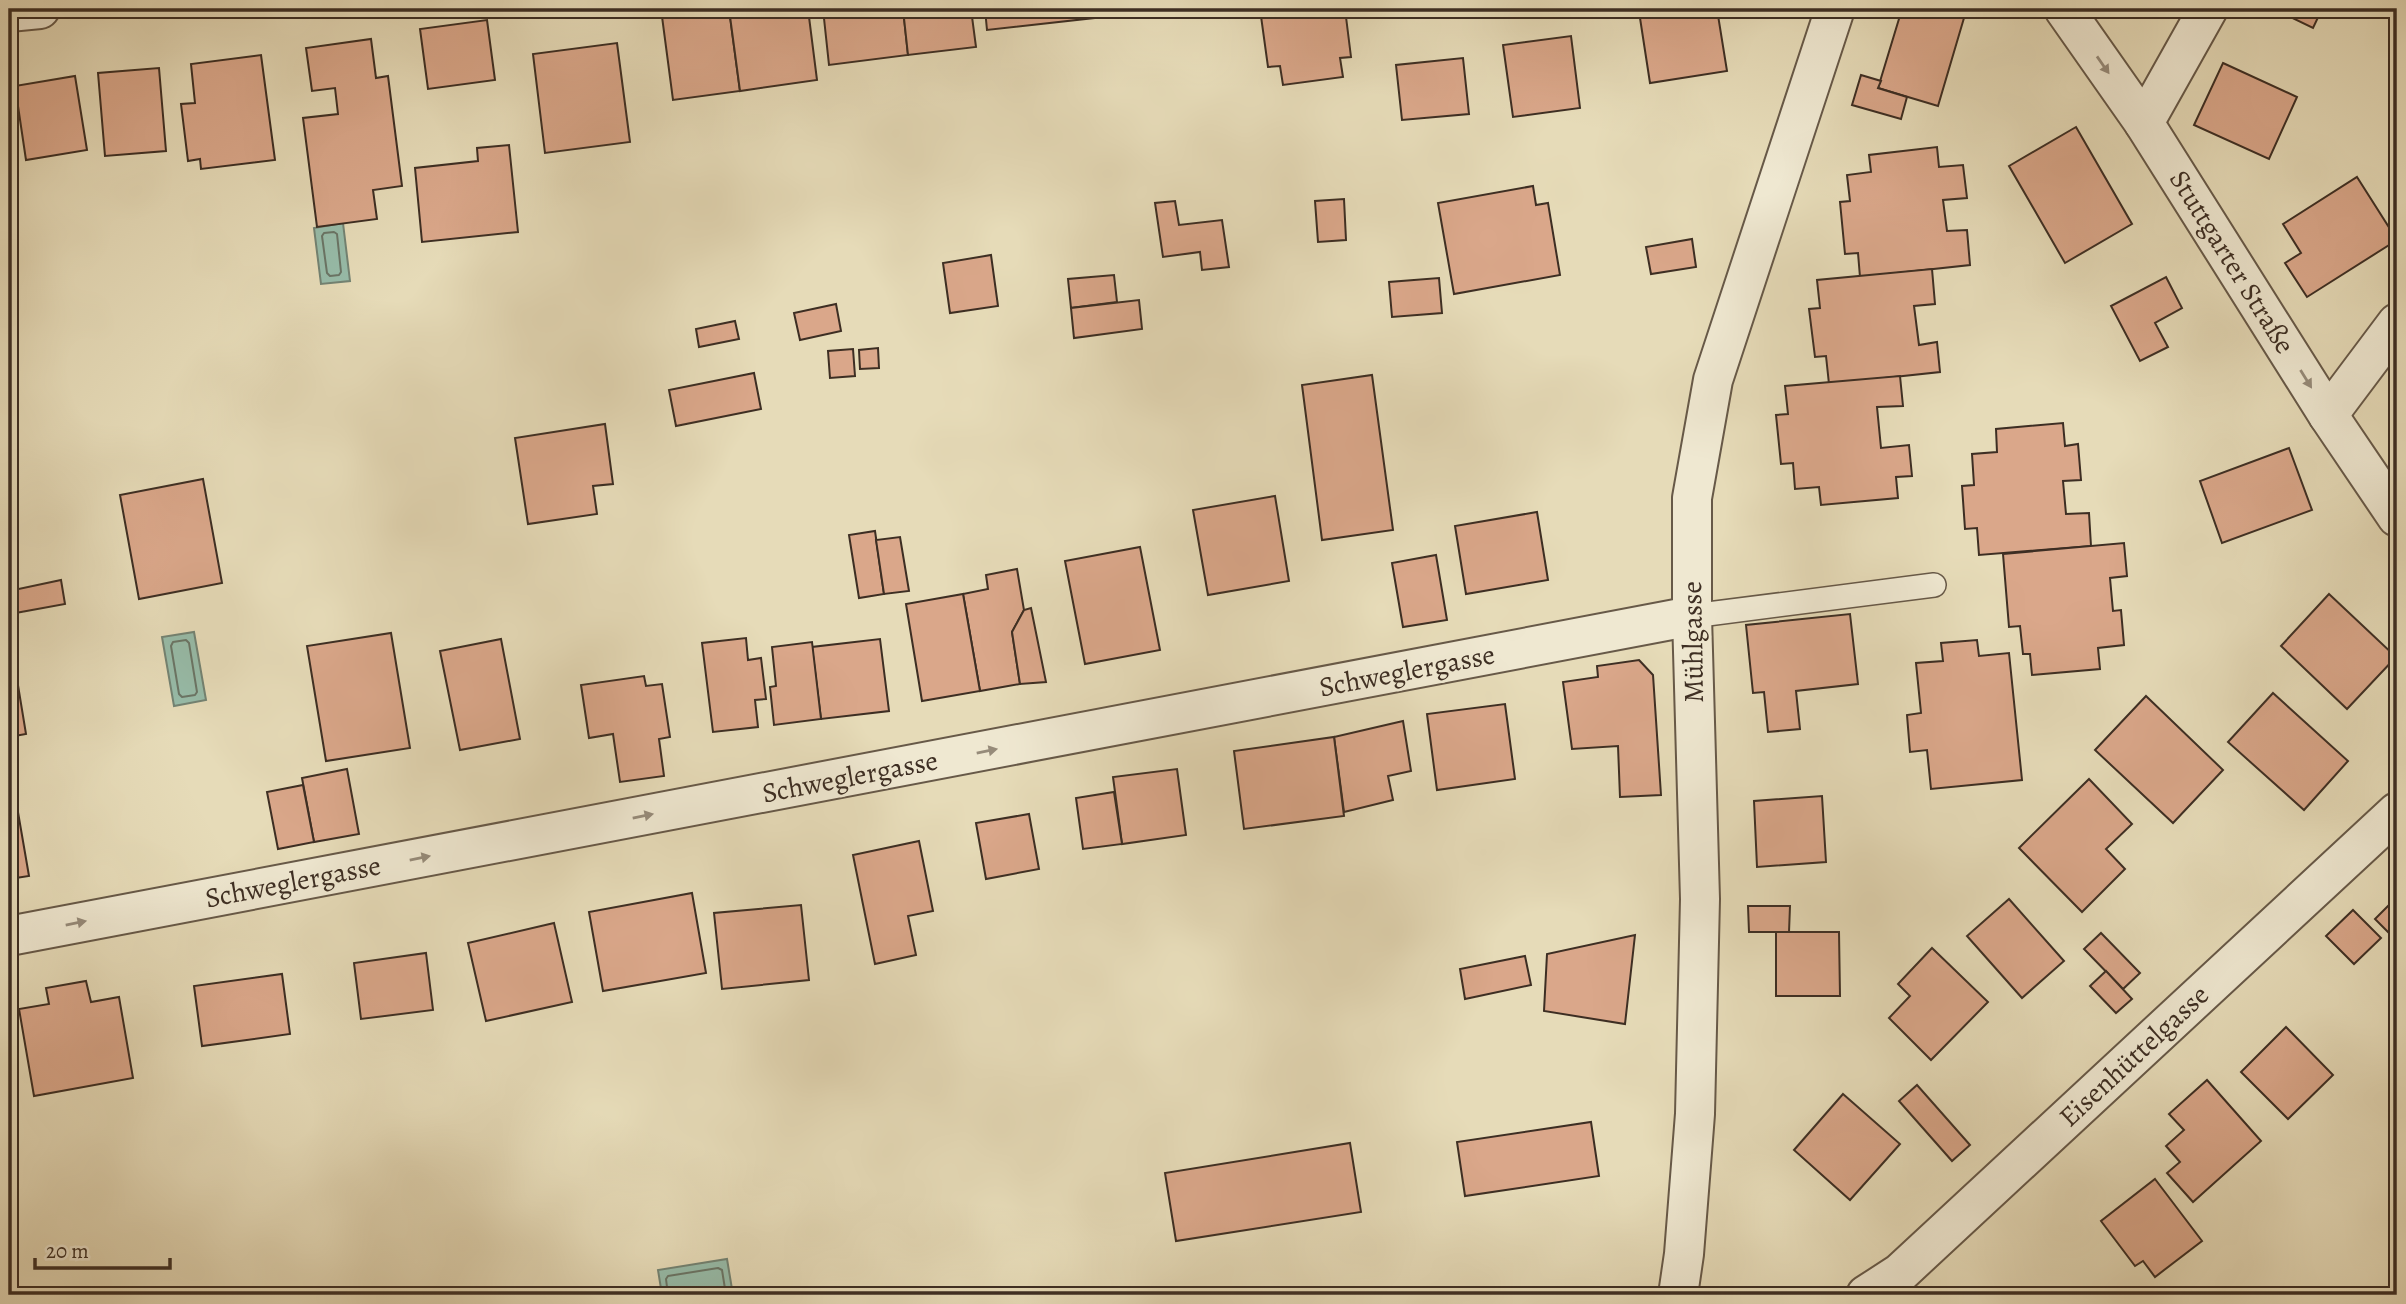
<svg xmlns="http://www.w3.org/2000/svg" width="2406" height="1304" font-family="Alegreya,serif">
<rect width="100%" height="100%" fill="#e6dbb8"/>
<filter id="stains"><feTurbulence type="fractalNoise" baseFrequency=".00286" numOctaves="4"/><feColorMatrix values="0 0 0 0 .2 0 0 0 0 .09 0 0 0 0 .02 0 0 0 .5 -.17"/></filter>
<radialGradient id="worn" r=".72"><stop offset=".6" stop-color="#630" stop-opacity="0"/><stop offset="1" stop-color="#630" stop-opacity=".3"/></radialGradient>
<!-- water -->
<g fill="#97bca9" stroke="#738373" stroke-width="2">
<polygon points="343,223 350,281 321,284 314,228"/>
<polygon points="194,632 206,700 174,706 162,637"/>
<polygon points="727,1259 733,1295 662,1295 658,1270"/>
</g>
<g fill="none" stroke-linecap="round" stroke-linejoin="round">
<!-- shore -->
<g stroke="#6a7566" stroke-width="2">
<polygon points="334,232 337,234 341,272 339,275 330,276 327,273 322,236 324,233"/>
<polygon points="186,640 189,643 197,692 195,695 182,697 179,694 171,646 173,642"/>
<polyline points="668,1295 666,1279 668,1276 718,1268 722,1270 726,1295"/>
</g>
</g>
<!-- building -->
<g fill="#daa78a" stroke="#3d2e23" stroke-width="2">
<polygon points="661,9 729,9 740,91 673,100"/>
<polygon points="729,9 808,9 817,80 740,91"/>
<polygon points="823,9 903,9 908,55 829,65"/>
<polygon points="903,9 971,9 976,47 908,55"/>
<polygon points="985,9 1102,9 1103,17 987,30"/>
<polygon points="1136,9 1208,9 1137,18"/>
<polygon points="1260,9 1345,9 1351,57 1340,58 1343,77 1283,85 1280,66 1268,67"/>
<polygon points="1697,9 1717,9 1727,71 1650,83 1640,18"/>
<polygon points="1902,9 1932,9 1964,18 1938,106 1878,88"/>
<polygon points="2274,9 2322,9 2313,28"/>
<polygon points="487,20 495,80 428,89 420,29"/>
<polygon points="1571,36 1580,108 1513,117 1503,45"/>
<polygon points="371,39 376,78 388,76 402,186 373,190 377,219 317,227 303,118 338,114 335,88 312,91 306,48"/>
<polygon points="617,43 630,142 545,153 533,54"/>
<polygon points="261,55 275,160 201,169 200,159 188,161 181,104 195,103 191,64"/>
<polygon points="1463,58 1469,114 1402,120 1396,65"/>
<polygon points="2223,63 2297,97 2269,159 2194,125"/>
<polygon points="159,68 166,151 105,156 98,73"/>
<polygon points="1861,75 1881,81 1878,88 1907,97 1901,119 1852,105"/>
<polygon points="75,76 87,150 26,160 15,86"/>
<polygon points="2076,127 2132,224 2065,263 2009,166"/>
<polygon points="509,145 518,232 422,242 415,168 478,161 477,148"/>
<polygon points="1937,147 1939,167 1963,165 1967,198 1943,200 1947,231 1967,230 1970,265 1860,277 1858,253 1845,254 1840,202 1850,201 1847,175 1871,172 1869,155"/>
<polygon points="2357,177 2397,240 2307,297 2285,263 2301,253 2283,224"/>
<polygon points="1533,186 1536,205 1548,203 1560,275 1454,294 1438,203"/>
<polygon points="1344,199 1346,240 1318,242 1315,201"/>
<polygon points="1175,201 1179,225 1222,220 1229,267 1202,270 1200,252 1163,257 1155,203"/>
<polygon points="1692,239 1696,267 1651,274 1646,247"/>
<polygon points="991,255 998,306 950,313 943,263"/>
<polygon points="1932,269 1935,304 1914,306 1919,345 1937,342 1940,372 1829,384 1826,356 1815,357 1809,309 1820,308 1817,280"/>
<polygon points="1114,275 1117,302 1071,308 1068,279"/>
<polygon points="2166,277 2182,308 2155,323 2168,347 2140,361 2111,306"/>
<polygon points="1439,278 1442,313 1392,317 1389,282"/>
<polygon points="1139,300 1142,329 1074,338 1071,308"/>
<polygon points="836,304 841,331 800,340 794,313"/>
<polygon points="735,321 739,339 699,347 696,329"/>
<polygon points="878,348 879,368 860,369 859,350"/>
<polygon points="853,349 855,376 830,378 828,351"/>
<polygon points="754,373 761,409 676,426 669,390"/>
<polygon points="1372,375 1393,530 1322,540 1302,385"/>
<polygon points="1900,376 1903,406 1877,407 1881,448 1909,445 1912,476 1896,477 1898,498 1821,505 1819,487 1795,489 1793,463 1781,464 1776,415 1788,414 1785,386"/>
<polygon points="2063,423 2065,446 2078,444 2081,480 2063,481 2066,514 2089,513 2091,546 1979,555 1977,528 1965,529 1962,486 1974,485 1972,454 1997,452 1996,429"/>
<polygon points="605,424 613,484 593,486 597,514 528,524 515,438"/>
<polygon points="2289,448 2312,510 2222,543 2200,481"/>
<polygon points="203,479 222,583 139,599 120,495"/>
<polygon points="1275,496 1289,581 1208,595 1193,510"/>
<polygon points="1537,512 1548,580 1466,594 1455,526"/>
<polygon points="875,531 884,594 859,598 849,535"/>
<polygon points="900,537 909,591 884,594 876,540"/>
<polygon points="2124,543 2127,576 2110,578 2113,611 2121,610 2124,645 2098,648 2100,669 2032,675 2030,654 2023,654 2020,626 2009,627 2003,554"/>
<polygon points="1140,547 1160,650 1085,664 1065,561"/>
<polygon points="1436,555 1447,620 1403,627 1392,563"/>
<polygon points="1017,569 1024,610 1012,632 1020,684 980,691 963,594 988,589 986,575"/>
<polygon points="61,580 65,604 10,614 9,591"/>
<polygon points="963,594 980,691 922,701 906,604"/>
<polygon points="2329,594 2396,657 2347,709 2281,646"/>
<polygon points="1031,608 1046,682 1020,684 1012,632 1024,610"/>
<polygon points="1850,614 1858,684 1796,691 1800,729 1768,732 1764,692 1753,693 1746,625"/>
<polygon points="391,633 410,748 326,761 307,646"/>
<polygon points="746,638 748,660 761,658 766,699 755,700 758,727 713,732 702,643"/>
<polygon points="501,639 520,739 460,750 440,651"/>
<polygon points="880,639 889,711 821,719 812,647"/>
<polygon points="1977,640 1979,656 2009,653 2022,780 1931,789 1927,750 1910,752 1907,715 1921,713 1916,663 1943,661 1941,643"/>
<polygon points="812,642 821,719 774,725 770,687 776,686 772,647"/>
<polygon points="1639,660 1653,675 1661,795 1620,797 1618,746 1572,749 1563,682 1598,677 1597,666"/>
<polygon points="14,661 26,734 9,737 9,662"/>
<polygon points="644,676 646,686 662,684 670,737 659,739 664,776 620,782 613,734 589,738 581,685"/>
<polygon points="2273,693 2348,761 2304,810 2228,742"/>
<polygon points="2146,696 2223,770 2173,823 2095,750"/>
<polygon points="1505,704 1515,779 1437,790 1427,714"/>
<polygon points="1403,721 1411,771 1388,776 1393,800 1344,812 1334,737"/>
<polygon points="1334,737 1344,816 1244,829 1234,751"/>
<polygon points="9,760 29,876 9,879"/>
<polygon points="347,769 359,834 314,842 302,778"/>
<polygon points="1177,769 1186,835 1122,844 1113,777"/>
<polygon points="2089,779 2132,824 2106,849 2125,869 2082,912 2019,848"/>
<polygon points="303,785 314,842 278,849 267,792"/>
<polygon points="1114,792 1122,844 1083,849 1076,798"/>
<polygon points="1822,796 1826,862 1757,867 1754,801"/>
<polygon points="1029,814 1039,869 986,879 976,823"/>
<polygon points="919,841 933,911 908,916 916,955 875,964 853,855"/>
<polygon points="692,893 706,973 603,991 589,912"/>
<polygon points="2397,897 2397,941 2375,919"/>
<polygon points="2009,899 2064,961 2022,998 1967,936"/>
<polygon points="801,905 809,980 722,989 714,913"/>
<polygon points="1748,906 1790,906 1789,932 1749,932"/>
<polygon points="2353,910 2381,938 2354,964 2326,936"/>
<polygon points="554,923 572,1002 486,1021 468,943"/>
<polygon points="1776,932 1839,932 1840,996 1776,996"/>
<polygon points="2101,933 2140,973 2123,989 2084,949"/>
<polygon points="1635,935 1625,1024 1544,1011 1547,954"/>
<polygon points="1932,948 1988,1002 1931,1060 1889,1018 1910,996 1898,984"/>
<polygon points="426,953 433,1010 361,1019 354,963"/>
<polygon points="1525,956 1531,985 1465,999 1460,969"/>
<polygon points="2106,971 2132,999 2116,1013 2090,986"/>
<polygon points="282,974 290,1034 202,1046 194,986"/>
<polygon points="86,981 91,1002 119,997 133,1078 34,1096 19,1009 49,1004 46,988"/>
<polygon points="2286,1027 2333,1075 2288,1119 2241,1072"/>
<polygon points="2207,1080 2261,1141 2193,1202 2167,1173 2180,1162 2166,1146 2184,1130 2169,1114"/>
<polygon points="1917,1085 1970,1145 1952,1161 1899,1101"/>
<polygon points="1843,1094 1900,1144 1850,1200 1794,1150"/>
<polygon points="1591,1122 1599,1176 1465,1196 1457,1142"/>
<polygon points="9,1138 13,1165 9,1165"/>
<polygon points="1350,1143 1361,1212 1176,1241 1165,1173"/>
<polygon points="2155,1179 2202,1241 2155,1277 2143,1261 2135,1266 2101,1221"/>
</g>
<g fill="none" stroke-linecap="round" stroke-linejoin="round">
<defs>
<polyline id="service" points="1692,616 1934,585"/>
<g id="minor">
<polyline points="2064,9 2144,123 2328,415 2397,517"/>
<polyline points="9,12 40,9"/>
<polyline points="2144,123 2208,9"/>
<polyline points="2328,415 2397,323"/>
<polyline points="9,936 1692,616"/>
<polyline points="1866,1295 1900,1273 2397,812"/>
</g>
<polyline id="tertiary" points="1678,1295 1684,1254 1695,1114 1700,899 1692,616 1692,498 1713,380 1835,9"/>
</defs>
<!-- service casing -->
<use href="#service" stroke="#675948" stroke-width="26"/>
<!-- minor casing -->
<use href="#minor" stroke="#675948" stroke-width="42"/>
<!-- tertiary casing -->
<use href="#tertiary" stroke="#675948" stroke-width="42"/>
<!-- service -->
<use href="#service" stroke="#efe8d1" stroke-width="23"/>
<!-- minor -->
<use href="#minor" stroke="#efe8d1" stroke-width="38"/>
<!-- tertiary -->
<use href="#tertiary" stroke="#efe8d1" stroke-width="38"/>
</g>
<!-- one-way arrows -->
<defs><path id="oneway-solid" d="M-6-.8H1V-3.2L6.5 0L1 3.2V.8H-6Z" transform="scale(1.75)"/></defs>
<g fill="#968b7a">
<use href="#oneway-solid" transform="translate(2103 65) rotate(55)"/>
<use href="#oneway-solid" transform="translate(2306 379) rotate(58)"/>
<use href="#oneway-solid" transform="translate(987 751) rotate(-11)"/>
<use href="#oneway-solid" transform="translate(643 816) rotate(-11)"/>
<use href="#oneway-solid" transform="translate(420 858) rotate(-11)"/>
<use href="#oneway-solid" transform="translate(76 923) rotate(-11)"/>
</g>
<g text-anchor="middle" dominant-baseline="central" stroke-width="5" stroke-linejoin="round" paint-order="stroke">
<!-- street labels -->
<g font-size="28" fill="#3d2e23" stroke="#efe8d1">
<text transform="translate(2232 262) rotate(58)">Stuttgarter Straße</text>
<text transform="translate(1693 642) rotate(-91)">Mühlgasse</text>
<text transform="translate(1407 671) rotate(-11)">Schweglergasse</text>
<text transform="translate(850 777) rotate(-11)">Schweglergasse</text>
<text transform="translate(293 882) rotate(-11)">Schweglergasse</text>
<text transform="translate(2134 1056) rotate(-43)">Eisenhüttelgasse</text>
</g>
</g>
<!-- margin -->
<rect width="2406" height="1304" fill="none" stroke="#e6dbb8" stroke-width="35"/>
<rect x="10" y="10" width="2385" height="1283" fill="none" stroke="#3d2e23" stroke-width="3.5"/>
<rect x="18" y="18" width="2371" height="1269" fill="none" stroke="#3d2e23" stroke-width="2"/>
<!-- scale -->
<path d="M35 1258v10h135v-10" fill="none" stroke="#3d2e23" stroke-width="3.5"/>
<text x="46" y="1258" font-size="21" fill="#3d2e23" stroke="#efe8d1" stroke-width="5" paint-order="stroke">20 m</text>
<rect width="100%" height="100%" filter="url(#stains)"/>
<rect width="100%" height="100%" fill="url(#worn)"/>
</svg>
